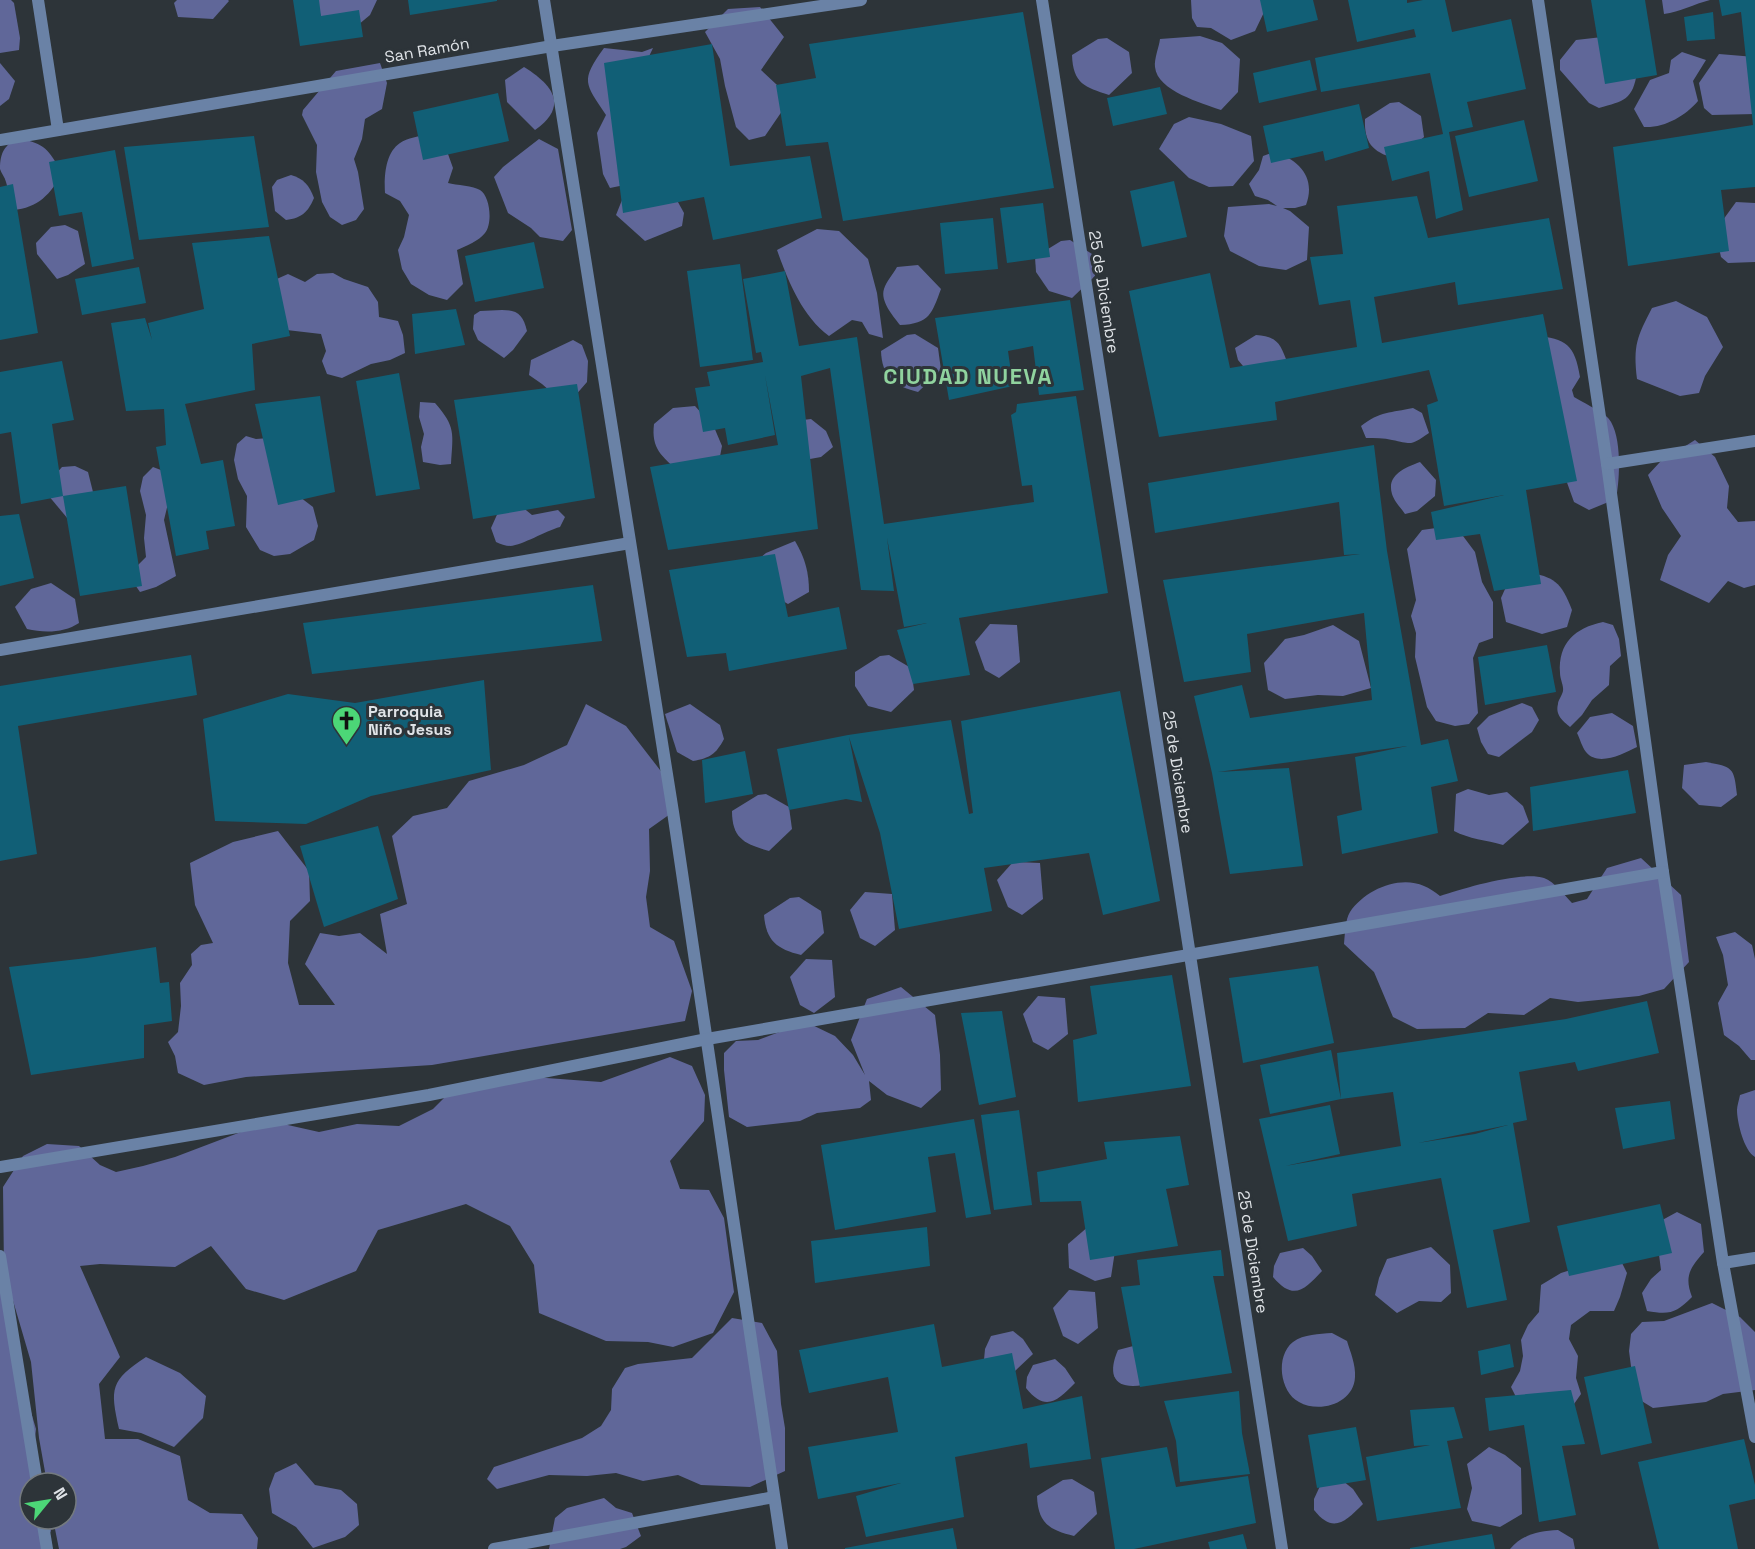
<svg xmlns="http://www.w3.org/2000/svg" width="1755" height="1549" font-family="'Space Grotesk',sans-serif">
<rect width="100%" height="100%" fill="#2d3439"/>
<!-- forest -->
<g fill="#606799">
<polygon points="0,0 11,0 14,3 20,38 19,50 0,53"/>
<polygon points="177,0 228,0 229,1 213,19 178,17 174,3"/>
<polygon points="315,0 377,0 370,15 358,25 321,16"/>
<polygon points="1191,0 1268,0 1268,4 1255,31 1231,40 1211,28 1197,27 1192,18"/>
<path d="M1662,0H1710C1694,4 1680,12 1664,14Z"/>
<polygon points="760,7 784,37 761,70 791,98 765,136 749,140 736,127 725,86 720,59 705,32 728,9"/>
<path d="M1200,36L1222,43L1240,59L1238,92L1221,110C1202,103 1157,91 1155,67C1154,59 1159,47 1160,39Z"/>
<path d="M1611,36L1637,72C1633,100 1624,101 1599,108L1589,103L1560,70V60L1576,40Z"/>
<path d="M1107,38L1129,52L1132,73L1109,95C1085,87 1073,84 1072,55L1098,39Z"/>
<path d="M604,48L642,52L653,48L643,69L639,182L610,188L603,174L597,133L606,115C585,83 580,81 604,48Z"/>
<path d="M1682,52L1706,60L1693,81L1698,101C1685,116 1665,128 1644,127L1634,109L1650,80L1669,73L1671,60Z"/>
<polygon points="1719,54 1755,57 1755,114 1712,115 1704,108 1699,83"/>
<polygon points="0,63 15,81 9,99 0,106"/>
<polygon points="380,63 387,83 382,109 365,119 362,139 354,159 358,172 364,209 356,220 342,225 330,217 322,202 316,172 317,145 302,115 303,110 336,71"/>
<path d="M524,67C553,85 569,106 535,130L507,102L505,80Z"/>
<path d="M1399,102L1421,116L1424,137L1415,145L1394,158C1372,152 1364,142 1365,119L1390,103Z"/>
<polygon points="1189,117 1221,124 1251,136 1254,161 1233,186 1209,187 1189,178 1159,149 1174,124"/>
<path d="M428,134L443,140L453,168L448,183C456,185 474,186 480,190C490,196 493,223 485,233C479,241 466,246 457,250L463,284L447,300L429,295L411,284L402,269L398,250L404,237L409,215L400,201L385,193C384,177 385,153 400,143C407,138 420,136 428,134Z"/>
<path d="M18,138C46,144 48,149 62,173C51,194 38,208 13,210C10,200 9,191 6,182C5,177 1,173 0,169C0,152 5,145 18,138Z"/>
<polygon points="539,139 558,149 572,230 563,241 540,237 531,228 508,213 494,177 503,167"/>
<path d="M1274,152C1300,160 1316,178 1306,205L1295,208H1283L1290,211L1309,227L1307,260L1286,270L1259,266L1230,251L1224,236L1228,207L1269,204L1277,206L1268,200L1255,196L1249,184L1259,170L1263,156Z"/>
<path d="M291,175C304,179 309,185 314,198C308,212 302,218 286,220L275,211L272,187L277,180Z"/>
<polygon points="668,184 684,213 682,226 645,241 616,215 622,200"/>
<polygon points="1736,202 1755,203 1755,262 1728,263 1721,257 1715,231"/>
<polygon points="65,225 78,231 85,264 68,275 57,279 37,254 36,243 51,227"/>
<path d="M817,229L839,231L868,259L877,293L883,338L869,334L862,322L852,320L829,336C802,316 788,281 777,250Z"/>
<polygon points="1070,240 1092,254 1095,276 1072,298 1049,291 1036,272 1035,257 1061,241"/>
<path d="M918,265L941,289C932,313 930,324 900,325C893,316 880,301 884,289C886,282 893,274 897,267Z"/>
<polygon points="333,273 344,279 368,287 378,302 379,317 398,321 403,335 405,353 390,360 371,364 342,378 327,374 322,361 326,351 321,334 278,329 270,282 288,274 305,282 317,274"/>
<path d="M1676,301L1707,317L1723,347L1705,376L1699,393L1680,396L1637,379C1633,345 1637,337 1652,308Z"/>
<path d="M502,310C518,310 523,315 527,331L513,350L504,358L478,340L473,329L474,315L480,311Z"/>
<path d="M915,334L938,348L941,370L918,392C894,386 882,377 881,351L907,335Z"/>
<path d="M1256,335C1279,337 1280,344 1288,364L1253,378L1238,360L1235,348Z"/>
<path d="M1535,336C1566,338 1575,345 1580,377L1572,390L1574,397C1584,403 1597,409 1606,416C1622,429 1620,475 1617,493L1606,503L1589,510L1574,502L1565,477Z"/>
<polygon points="573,340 582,345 588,361 587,382 574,397 557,397 542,384 529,375 531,360"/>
<path d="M420,402L435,403C456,427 453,433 451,464L440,465L423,462L421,447L424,434L419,417Z"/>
<path d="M695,406L714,427L722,446L718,467L679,472C662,456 651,449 654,424L673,408Z"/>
<path d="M1413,408L1422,413L1429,433C1410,446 1413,444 1392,440C1384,438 1375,438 1366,438L1361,426C1380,411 1391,413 1413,408Z"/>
<polygon points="811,419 826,431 833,447 821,457 810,459 786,422"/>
<polygon points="246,436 256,439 269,438 292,491 313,507 318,526 314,540 290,554 274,556 260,550 246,527 247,496 238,479 234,460 237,444"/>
<polygon points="1695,440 1715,457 1729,486 1727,508 1738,522 1755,521 1755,585 1744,588 1728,581 1709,603 1660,580 1668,555 1681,536 1662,508 1648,475 1660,462"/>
<path d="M1420,462L1436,480L1435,496L1417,511L1405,514C1401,508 1394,501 1392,494C1386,474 1407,467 1420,462Z"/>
<polygon points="75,466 88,472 96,504 68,519 48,495 47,484 62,467"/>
<polygon points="153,467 166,472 171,491 164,520 176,576 156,587 140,592 131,579 132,571 146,557 144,538 146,515 140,491 143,477"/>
<path d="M521,506L532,515L558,510L565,517L560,527C545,531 523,545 510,546C506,546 500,544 496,542L491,528L500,508Z"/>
<polygon points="1443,527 1460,532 1475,552 1482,582 1493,602 1493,638 1479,643 1473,658 1478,713 1469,724 1455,726 1436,721 1427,707 1415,657 1416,633 1411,616 1416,600 1407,549 1422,530"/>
<path d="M795,541C805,558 809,572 809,592L788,604L769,593L760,558L766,553Z"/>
<path d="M1526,572C1555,577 1561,582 1572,610L1567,627L1542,634L1506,622L1501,598L1510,578Z"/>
<path d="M51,583L75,599L79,623C64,633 44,633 27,629L15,607L31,589Z"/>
<path d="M1603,622L1613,625L1619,639L1621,656L1610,666L1609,685L1592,700L1582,715L1570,727C1563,721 1555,715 1558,704C1558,700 1562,696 1563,691C1564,686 1560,679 1560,673C1558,643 1575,628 1603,622Z"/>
<polygon points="990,624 1017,625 1020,662 999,678 985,670 975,642"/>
<polygon points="1333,625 1359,641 1371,688 1343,696 1318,695 1285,699 1268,690 1264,663 1285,639 1304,635"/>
<polygon points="889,655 911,668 914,690 891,712 868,706 855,686 855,672 880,656"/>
<polygon points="1522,703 1532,707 1539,720 1532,732 1499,757 1488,754 1481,742 1477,728 1489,716"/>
<polygon points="586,704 626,726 667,779 673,812 649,829 650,871 646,897 650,927 674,941 692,991 685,1021 432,1065 246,1077 204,1085 178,1073 175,1056 168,1042 178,1032 181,1006 180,983 192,965 191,954 201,945 213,943 195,905 190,863 233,842 278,831 309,871 310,901 290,921 288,963 299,1005 335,1005 305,964 320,933 339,936 360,933 387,954 380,914 407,904 392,836 413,816 447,808 469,781 524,765 567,745"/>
<path d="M690,704L720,725L724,739C716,754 710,758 693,761L677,752L665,714Z"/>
<path d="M1612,713L1633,726L1637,747C1623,754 1598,767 1586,752C1582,747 1580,739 1577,733L1590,717Z"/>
<path d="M1706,762C1733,767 1734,767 1737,795L1721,807L1699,805L1682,788L1684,765Z"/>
<path d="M1468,789L1489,795L1507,792L1523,806L1529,822L1503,845C1486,840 1469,839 1454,831L1456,794Z"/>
<path d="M766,794L789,807L792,829L769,851C745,844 732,839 732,811L758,795Z"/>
<path d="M1641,858L1681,895L1689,962L1664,989L1639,996L1578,1002L1550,998L1524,1015L1488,1013L1465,1028L1417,1029L1393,1017L1374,972L1344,944C1345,935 1345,920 1350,912C1365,890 1399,875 1424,886C1429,888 1435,892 1440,896C1464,888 1521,871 1544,878C1554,881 1565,896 1572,903L1587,899L1607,868Z"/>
<polygon points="1013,862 1040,863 1043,899 1022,915 1008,907 997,880"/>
<polygon points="865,892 892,894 895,930 875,946 860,938 850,910"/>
<path d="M799,897L821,911L824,933L801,955C777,949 766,941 764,915L790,898Z"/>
<polygon points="1735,932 1752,945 1755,959 1755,1060 1751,1060 1739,1046 1724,1035 1718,1003 1728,985 1723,955 1716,937"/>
<polygon points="806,959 832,960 835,997 814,1013 800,1005 790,977"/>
<polygon points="901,987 935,1015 940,1055 941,1090 921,1108 887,1095 869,1081 871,1100 860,1108 817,1113 800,1121 747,1127 729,1117 724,1070 724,1053 736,1041 758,1040 806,1022 835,1036 853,1055 865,1075 851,1040 867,999"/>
<polygon points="1038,996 1065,998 1068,1034 1048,1050 1033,1042 1023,1014"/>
<polygon points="670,1057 692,1066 705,1095 704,1121 670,1161 680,1189 709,1190 724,1218 734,1292 713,1333 673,1347 648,1342 606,1341 539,1313 534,1265 510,1226 466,1204 378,1230 356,1271 284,1300 246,1289 211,1246 175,1267 100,1264 80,1266 120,1357 99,1384 105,1439 138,1439 180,1456 188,1500 210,1513 242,1514 258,1538 257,1549 59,1549 53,1519 66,1519 66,1483 47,1483 39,1438 31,1362 4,1270 3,1187 23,1156 47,1144 79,1146 100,1165 116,1172 143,1166 175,1157 270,1121 319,1132 357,1124 399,1126 433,1109 458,1084 533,1077 601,1082"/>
<path d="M1755,1090V1157C1744,1151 1737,1122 1737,1110C1737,1106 1739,1100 1740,1095Z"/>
<path d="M1677,1212L1701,1224L1704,1252C1690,1268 1684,1276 1692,1297C1676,1313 1670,1315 1647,1311L1642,1293L1651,1279L1661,1270L1655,1224Z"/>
<polygon points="1089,1226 1115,1251 1111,1277 1095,1281 1069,1268 1068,1244"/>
<polygon points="1431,1247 1450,1265 1451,1293 1441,1302 1419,1301 1397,1313 1375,1295 1379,1278 1387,1259"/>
<path d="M1303,1248L1312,1256L1322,1271C1305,1289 1294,1302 1273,1277L1274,1266L1280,1253Z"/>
<polygon points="1618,1255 1627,1273 1620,1297 1614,1311 1590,1311 1571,1325 1569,1339 1578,1356 1576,1378 1581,1394 1567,1414 1525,1415 1511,1387 1520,1371 1523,1356 1521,1340 1528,1325 1539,1312 1541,1285 1561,1273"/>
<polygon points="0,1281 23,1385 36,1429 30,1483 30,1519 50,1519 51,1531 41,1549 0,1549"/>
<polygon points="1069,1290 1095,1292 1098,1328 1078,1344 1063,1336 1053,1308"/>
<polygon points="1712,1303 1740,1317 1755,1332 1755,1390 1723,1394 1706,1402 1653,1408 1635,1397 1629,1351 1631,1334 1642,1322 1664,1321"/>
<polygon points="732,1318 762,1323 777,1351 781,1404 785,1428 785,1471 750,1487 701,1485 678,1475 643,1481 616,1473 587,1476 549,1475 497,1489 487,1479 494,1467 582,1438 601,1426 611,1410 612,1389 625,1368 638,1364 692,1358"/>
<polygon points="1013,1331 1023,1339 1033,1354 1015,1371 984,1360 985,1349 991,1336"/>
<path d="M1332,1333L1347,1341C1350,1351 1356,1365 1355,1377C1354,1403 1320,1414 1299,1402C1280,1392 1275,1356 1293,1342C1304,1334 1319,1334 1332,1333Z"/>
<path d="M1141,1344L1143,1385C1114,1390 1107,1375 1118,1350Z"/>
<path d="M146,1357L180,1373L206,1396L203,1418L174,1447L141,1433L119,1429C110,1388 110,1381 146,1357Z"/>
<path d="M1055,1359L1065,1368L1075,1383C1058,1400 1046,1413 1026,1388L1027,1377L1033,1365Z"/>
<polygon points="1489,1447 1505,1455 1521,1468 1522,1514 1500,1527 1472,1521 1467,1509 1472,1488 1467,1464"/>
<polygon points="296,1463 315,1485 341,1490 357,1504 359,1525 345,1537 313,1548 296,1527 272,1513 269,1489 275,1473"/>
<path d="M1072,1479L1094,1492L1097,1514L1074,1536C1050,1530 1038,1524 1037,1496L1063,1480Z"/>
<path d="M1343,1481L1353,1489L1363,1504C1345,1522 1333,1534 1314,1510V1499L1320,1486Z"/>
<polygon points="604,1498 616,1508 632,1513 641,1536 626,1547 620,1549 549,1549 555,1518 567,1508"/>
<path d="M1558,1530L1573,1539L1575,1549H1510C1523,1534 1539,1531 1558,1530Z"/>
</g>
<!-- building -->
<g fill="#115f76" fill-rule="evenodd">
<polygon points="293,0 319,0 321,16 359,10 363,37 300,46"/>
<polygon points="408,0 497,0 497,1 410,15"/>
<polygon points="1260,0 1313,0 1318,20 1267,32"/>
<polygon points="1348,0 1407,0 1407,3 1423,0 1445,0 1452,32 1511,19 1526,89 1467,102 1473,127 1449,132 1463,210 1436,219 1429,171 1392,181 1384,147 1443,134 1430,73 1321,92 1315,58 1416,37 1414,29 1357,42"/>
<polygon points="1591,0 1645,0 1657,75 1605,84"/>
<polygon points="1719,0 1755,0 1755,187 1721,190 1729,251 1628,266 1613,147 1753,125 1741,12 1722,16"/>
<polygon points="1023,12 1054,188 843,221 828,142 786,146 776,85 816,78 809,44"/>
<polygon points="1713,12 1715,39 1687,41 1684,17"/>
<polygon points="712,44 730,166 810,156 822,218 713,240 704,197 623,213 604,63"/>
<polygon points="1310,60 1317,90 1259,103 1253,73"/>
<polygon points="1160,87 1167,114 1113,126 1107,98"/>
<polygon points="498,93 509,141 423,160 413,112"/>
<polygon points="1359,104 1369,148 1325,161 1323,151 1271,163 1263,126"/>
<polygon points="1524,120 1538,181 1469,197 1455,136"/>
<polygon points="254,136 269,227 139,240 124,147"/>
<polygon points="115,150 134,259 92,267 82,212 59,216 49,162"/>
<polygon points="1174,181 1187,237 1142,247 1130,191"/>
<polygon points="13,184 38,333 0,340 0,187"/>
<polygon points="1417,196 1428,238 1549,218 1563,289 1458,305 1455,282 1374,297 1382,343 1543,314 1577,481 1526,490 1541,584 1494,591 1480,534 1436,540 1431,512 1504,495 1444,506 1427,405 1438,401 1429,370 1275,402 1277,420 1159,437 1129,291 1210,273 1230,368 1357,347 1350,300 1319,305 1310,257 1343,254 1337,206"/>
<polygon points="1043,203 1050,257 1007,263 1000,208"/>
<polygon points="993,218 998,269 945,274 940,223"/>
<polygon points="269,236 290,336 252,344 255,390 185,404 201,464 223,460 235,526 206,531 209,549 176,556 156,447 166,445 164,409 126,411 111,323 145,318 152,340 148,323 204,309 192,243"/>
<polygon points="534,242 544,288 475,302 465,256"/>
<polygon points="740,264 753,360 700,367 687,271"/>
<polygon points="139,267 146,303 82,315 75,279"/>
<polygon points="785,271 799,346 857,337 884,524 1034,502 1032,485 1022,486 1011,415 1016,412 1017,404 1076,396 1108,593 959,618 970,675 913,684 897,630 927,623 904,627 887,538 894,591 861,590 830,368 801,376 818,529 668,550 650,467 778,445 765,375 775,435 752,440 728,445 725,428 703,432 695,388 710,386 707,372 763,362 761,352 756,353 743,279"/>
<polygon points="1070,300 1084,390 1039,395 1033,346 1008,351 1013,386 949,400 935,318"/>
<polygon points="456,309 465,345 415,354 412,314"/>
<polygon points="62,361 74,420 52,424 63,496 21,504 11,432 0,434 0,372"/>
<polygon points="399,373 420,489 376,496 356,381"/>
<polygon points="577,384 595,498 473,519 454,400"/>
<polygon points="320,396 335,492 278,505 255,404"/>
<polygon points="1374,445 1387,551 1421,745 1448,739 1458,781 1431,787 1438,833 1342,854 1337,816 1362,810 1355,757 1407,746 1218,772 1289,768 1303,866 1230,874 1212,773 1194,696 1242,685 1250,718 1372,700 1364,613 1247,634 1251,672 1184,682 1163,580 1360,554 1344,555 1339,502 1155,533 1148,483"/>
<polygon points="126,486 142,586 80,596 63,496"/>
<polygon points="19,514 34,578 0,586 0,516"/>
<polygon points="775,554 788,617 839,607 847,649 729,671 726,653 687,657 669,570"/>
<polygon points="593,585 602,641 312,674 303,623"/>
<polygon points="1547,645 1556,692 1485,705 1478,657"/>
<polygon points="191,655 197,695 18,726 37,854 0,861 0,686"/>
<polygon points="484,680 491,770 371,796 306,824 215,821 203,719 288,694 355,703"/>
<polygon points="1120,691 1160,901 1103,915 1089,853 984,868 992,911 899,929 880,833 849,737 862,802 846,799 789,810 777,749 848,735 951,720 969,814 973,813 961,721"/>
<polygon points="745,751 753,794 705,803 702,760"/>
<polygon points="1628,770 1636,813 1533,831 1530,787"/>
<polygon points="378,826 398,899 324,927 300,846"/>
<polygon points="156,947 160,983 169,982 172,1021 144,1025 144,1058 31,1075 9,967 87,958"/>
<polygon points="1318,966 1334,1043 1243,1063 1229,978"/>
<polygon points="1172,975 1191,1086 1078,1102 1073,1040 1097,1034 1090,986"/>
<path d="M1647,1001L1659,1053L1578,1071L1575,1062L1519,1072L1527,1120L1513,1123L1530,1222L1493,1230L1507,1300L1467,1308L1441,1178L1352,1194L1357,1226L1288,1241L1259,1119L1330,1105L1340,1154L1285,1166L1401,1146L1393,1092L1341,1099L1270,1114L1260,1065L1331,1050L1341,1099L1337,1053L1566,1019ZM1508,1125L1475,1134L1418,1143Z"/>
<polygon points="1002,1011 1016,1097 979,1105 961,1013"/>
<polygon points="1670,1101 1675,1139 1623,1149 1615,1108"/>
<polygon points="1019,1110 1032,1205 994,1210 981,1115"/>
<polygon points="974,1119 991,1214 966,1218 955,1153 928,1157 936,1212 835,1230 821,1145"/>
<polygon points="1180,1136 1189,1185 1166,1189 1178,1246 1090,1260 1081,1201 1040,1202 1037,1172 1107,1159 1104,1142"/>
<polygon points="1660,1204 1672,1253 1569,1276 1557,1226"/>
<polygon points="927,1227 930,1266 815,1283 811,1241"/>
<polygon points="1221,1250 1224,1276 1213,1276 1232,1373 1140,1387 1121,1287 1140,1285 1137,1260"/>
<polygon points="934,1324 942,1367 1012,1353 1023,1409 1082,1396 1091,1459 1030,1468 1027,1443 955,1457 964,1517 866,1537 856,1496 901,1483 818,1499 808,1447 898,1432 888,1377 809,1393 799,1350"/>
<polygon points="1510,1344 1514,1367 1481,1375 1478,1351"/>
<polygon points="1635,1366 1652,1443 1601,1455 1584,1377"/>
<polygon points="1571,1390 1585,1444 1562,1446 1576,1515 1539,1522 1524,1425 1489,1431 1485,1398"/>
<polygon points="1239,1391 1242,1433 1250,1474 1180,1482 1176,1441 1164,1401"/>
<polygon points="1454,1407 1463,1438 1447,1441 1461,1508 1377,1521 1366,1457 1430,1445 1414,1446 1410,1410"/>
<polygon points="1356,1427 1366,1480 1317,1488 1308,1435"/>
<polygon points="1744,1439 1755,1485 1755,1499 1729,1505 1738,1549 1659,1549 1638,1462"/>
<polygon points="1167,1447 1176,1487 1248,1476 1256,1523 1134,1549 1115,1549 1101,1458"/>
<polygon points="953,1528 957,1549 845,1549 845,1548"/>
<polygon points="1243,1534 1247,1549 1210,1549 1208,1542"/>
<polygon points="1492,1534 1495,1549 1410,1549 1410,1548"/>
</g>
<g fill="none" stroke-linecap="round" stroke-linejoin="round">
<!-- street -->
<g stroke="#6a82a6" stroke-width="12">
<polyline points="38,0 58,130"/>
<polyline points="544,0 673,812 782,1549"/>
<polyline points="1042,0 1282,1549"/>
<polyline points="1538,0 1607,464 1663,872 1723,1263 1755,1437"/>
<polyline points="0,140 552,46 861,0"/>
<polyline points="1607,464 1755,441"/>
<polyline points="0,650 630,543"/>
<polyline points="0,1167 429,1095 707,1039 1663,872"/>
<polyline points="0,1256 37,1483"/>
<polyline points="1723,1263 1755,1258"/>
<polyline points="42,1519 47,1549"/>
<polyline points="494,1549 774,1497"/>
</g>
</g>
<!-- icons -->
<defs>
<symbol id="church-pin" viewBox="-11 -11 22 30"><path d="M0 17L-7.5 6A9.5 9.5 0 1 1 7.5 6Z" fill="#4cd677" stroke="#2d3439"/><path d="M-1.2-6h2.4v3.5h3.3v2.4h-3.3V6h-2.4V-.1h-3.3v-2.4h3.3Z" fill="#111"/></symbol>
</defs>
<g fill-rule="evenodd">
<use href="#church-pin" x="330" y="704" width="33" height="45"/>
</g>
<g text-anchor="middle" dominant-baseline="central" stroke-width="6" stroke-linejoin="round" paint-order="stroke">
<!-- street labels -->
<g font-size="16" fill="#dfe3e7" stroke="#2d3439">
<text transform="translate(427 50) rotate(-10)">San Ramón</text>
<text transform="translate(1104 292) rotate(81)">25 de Diciembre</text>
<text transform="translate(1178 772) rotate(81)">25 de Diciembre</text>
<text transform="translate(1253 1252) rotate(81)">25 de Diciembre</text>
</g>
<!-- poi labels -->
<g font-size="16" font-weight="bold" fill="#dfe3e7" stroke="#2d3439" text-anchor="start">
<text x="368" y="711">Parroquia<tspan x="368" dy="18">Niño Jesus</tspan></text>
</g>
<!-- district labels -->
<g font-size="22" font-weight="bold" letter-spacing="1.5" fill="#90d39e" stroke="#2d3439">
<text x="968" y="376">CIUDAD NUEVA</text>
</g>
</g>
<!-- north arrow -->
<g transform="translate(48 1501) rotate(60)"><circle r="28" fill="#2d3439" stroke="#747a7f" stroke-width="1.5"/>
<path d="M0-4.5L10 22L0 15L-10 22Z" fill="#4cd677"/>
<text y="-9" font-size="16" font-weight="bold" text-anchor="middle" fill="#dfe3e7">N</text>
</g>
</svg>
